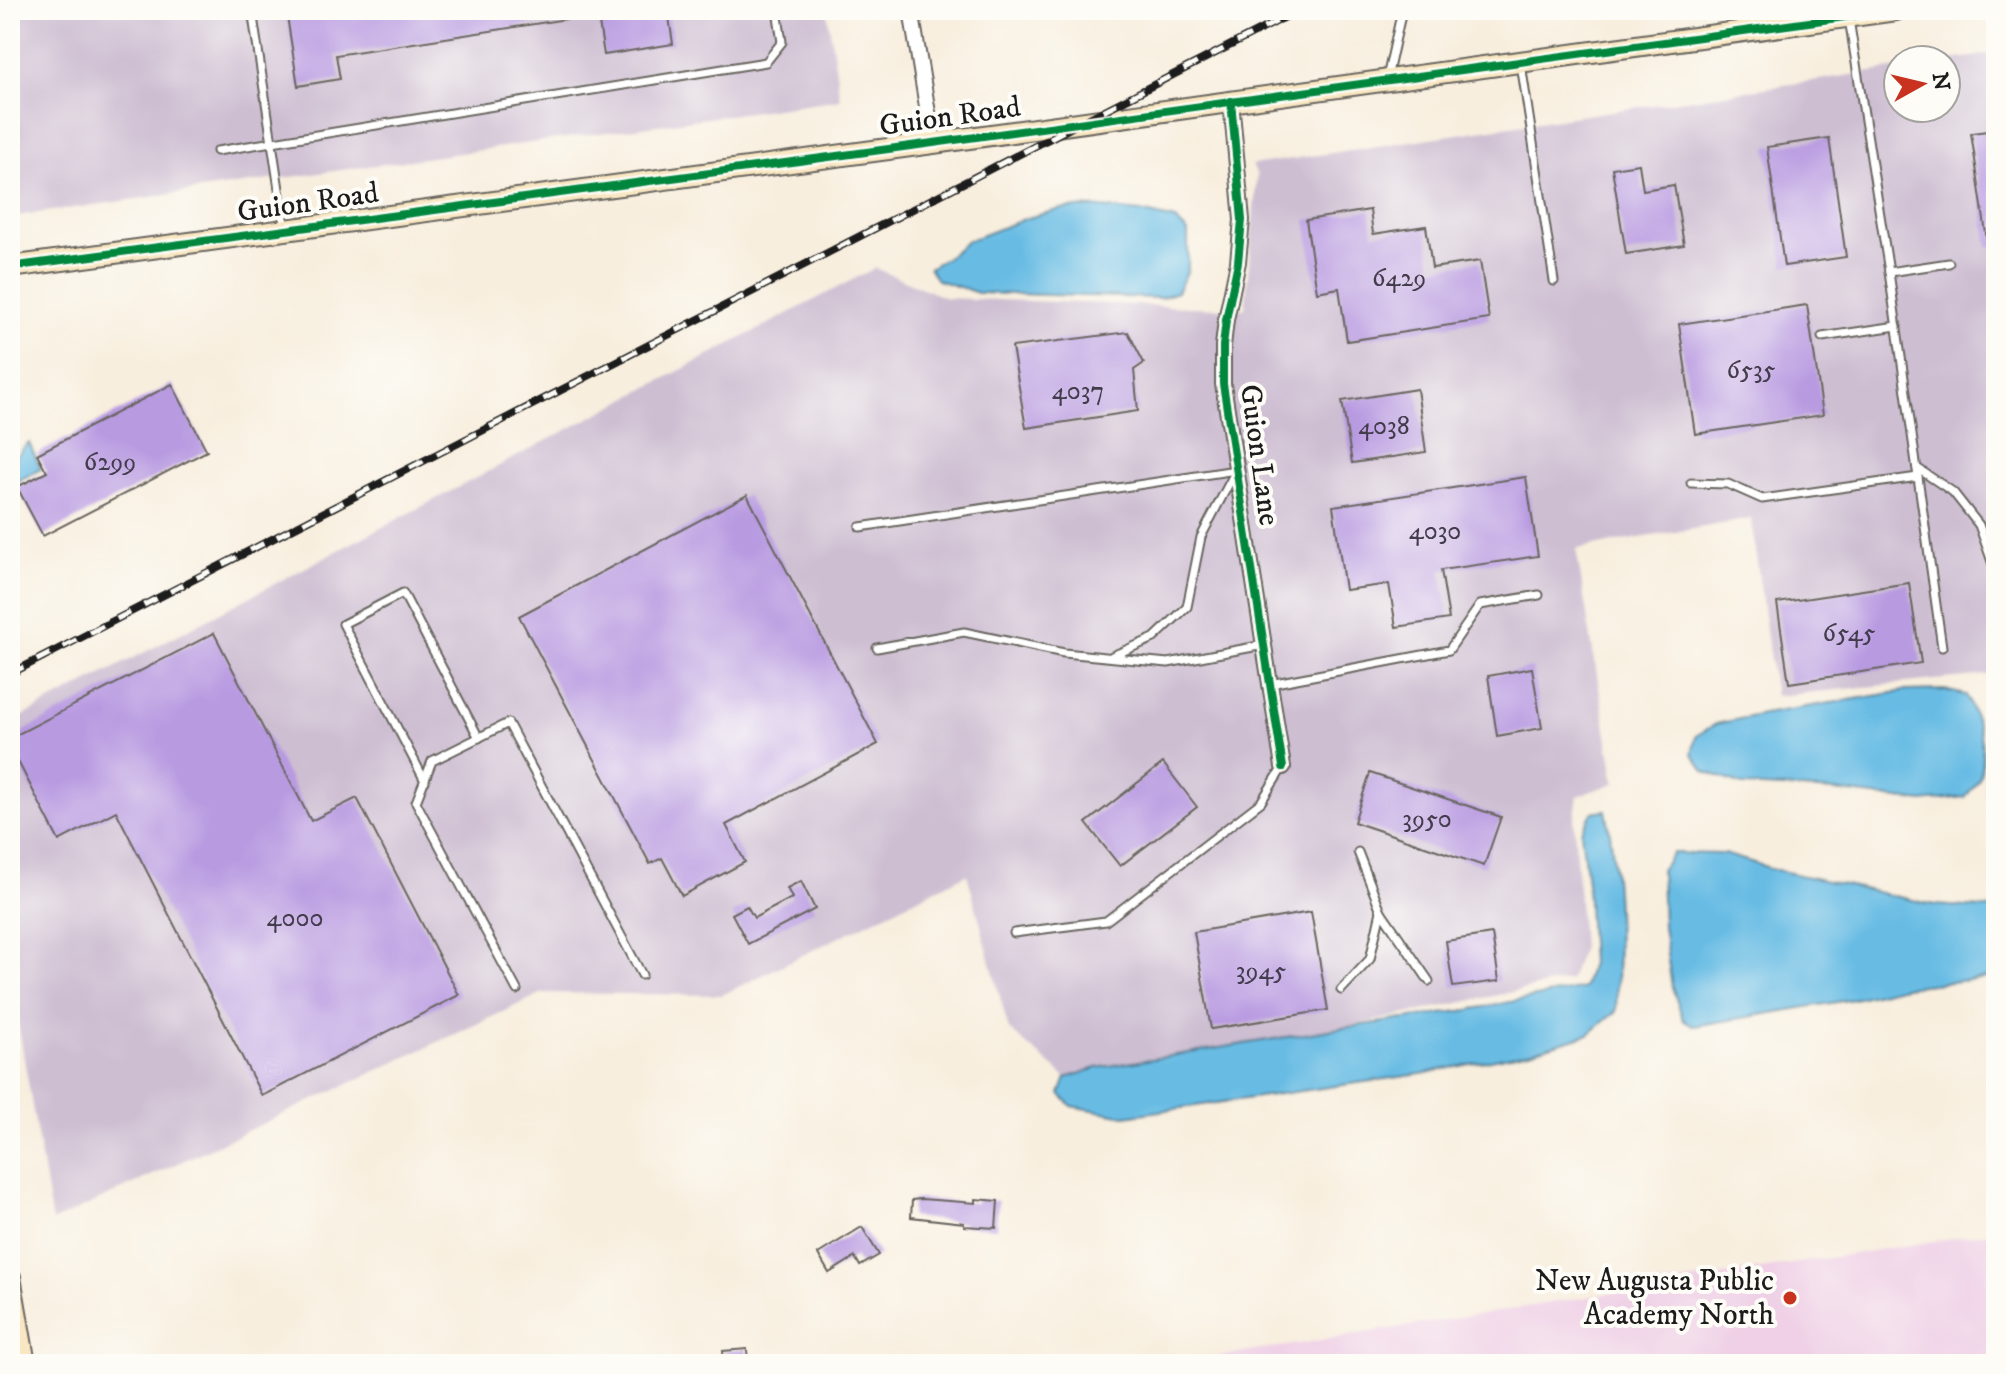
<svg xmlns="http://www.w3.org/2000/svg" width="2006" height="1374" font-family="'IM FELL DW Pica',serif">
<rect width="100%" height="100%" fill="#fdfcf7"/>
<filter id="ink" filterUnits="userSpaceOnUse"><feTurbulence type="fractalNoise" baseFrequency=".0125" numOctaves="2"/><feDisplacementMap in="SourceGraphic" scale="16" xChannelSelector="R" yChannelSelector="G"/><feConvolveMatrix kernelMatrix="1 2 1 2 8 2 1 2 1" color-interpolation-filters="sRGB"/></filter>
<filter id="wash" filterUnits="userSpaceOnUse"><feTurbulence type="fractalNoise" baseFrequency=".006" numOctaves="4" result="noise"/><feDisplacementMap in="SourceGraphic" scale="32" xChannelSelector="R" yChannelSelector="G"/><feGaussianBlur stdDeviation="1.8" result="paint"/><feColorMatrix in="noise" values="0 0 0 0 0 0 0 0 0 0 0 0 0 0 0 0 0 1.4 0 .05"/><feComposite in="paint" operator="in"/></filter>
<g filter="url(#wash)">
<rect width="100%" height="100%" fill="#f8eede"/>
<!-- built -->
<polygon fill="#efd0e6" points="1996,1231 1996,1364 1173,1364"/>
<!-- industrial -->
<g fill="#cdbed2">
<polygon points="10,10 827,10 840,99 10,217"/>
<polygon points="1996,53 1996,674 1775,696 1751,519 1576,549 1615,783 1578,796 1574,822 1582,947 1570,980 1335,1029 1097,1068 1066,1078 1009,1030 967,874 722,995 543,993 52,1222 10,976 10,723 875,268 946,298 1245,309 1257,175 1252,165 1898,68 1898,108 1946,108 1946,61"/>
</g>
<!-- water -->
<g fill="#67bce4" stroke="#426c80" stroke-width="2">
<polygon points="1092,207 1141,212 1175,220 1188,232 1188,270 1177,292 1160,298 978,293 937,280 929,268 949,256 967,241 1027,218 1061,209"/>
<path d="M29,443L41,469L21,479L10,498C10,477 10,457 29,443Z"/>
<path d="M1945,690L1966,695C1977,718 1988,751 1980,776C1978,784 1970,791 1965,797L1923,802L1834,791L1745,786L1704,771L1692,753L1696,736L1716,724L1763,714L1904,691Z"/>
<path d="M1606,810C1619,876 1619,944 1616,1011L1589,1034L1530,1052L1421,1074L1125,1116L1072,1106L1060,1094L1066,1078L1097,1068L1335,1029L1468,1010L1584,988L1591,963L1587,883L1581,831L1593,812Z"/>
<polygon points="1673,853 1724,854 1777,870 1935,905 1996,909 1996,977 1904,987 1849,1000 1694,1026 1683,1019 1672,987 1663,927 1661,870"/>
</g>
<g id="blocks">
<!-- building -->
<g fill="#b89ae1">
<polygon points="286,10 572,10 573,18 336,55 340,79 298,86"/>
<polygon points="597,10 668,10 673,44 604,55"/>
<polygon points="1996,130 1996,246 1988,247 1971,133"/>
<polygon points="1829,138 1846,257 1784,266 1767,147"/>
<polygon points="1639,164 1643,190 1674,185 1684,245 1626,254 1612,168"/>
<polygon points="1370,210 1373,234 1426,226 1432,268 1480,261 1489,319 1347,341 1339,288 1317,292 1306,220"/>
<polygon points="1807,305 1823,415 1695,434 1679,324"/>
<polygon points="1128,332 1144,363 1134,370 1138,411 1026,428 1012,347"/>
<polygon points="172,384 207,451 43,536 17,487 47,472 37,454"/>
<polygon points="1417,389 1426,452 1352,463 1342,401"/>
<polygon points="1526,477 1538,556 1441,570 1449,619 1396,627 1389,584 1345,590 1333,506"/>
<polygon points="747,495 878,744 726,825 745,862 682,896 662,858 650,864 519,616"/>
<polygon points="1909,583 1921,663 1789,683 1777,603"/>
<polygon points="214,633 311,821 357,798 459,995 262,1096 116,811 59,841 10,746 10,738"/>
<polygon points="1532,668 1542,728 1497,736 1488,676"/>
<polygon points="1163,763 1197,807 1120,866 1086,823"/>
<polygon points="1370,773 1501,817 1484,866 1354,822"/>
<polygon points="801,881 815,909 748,944 732,914 747,906 754,918 792,898 787,888"/>
<polygon points="1311,912 1328,1010 1211,1029 1194,932"/>
<polygon points="1492,934 1499,981 1453,987 1446,941"/>
<polygon points="921,1199 976,1203 976,1199 998,1201 996,1228 964,1226 964,1223 911,1217 912,1200"/>
<polygon points="862,1227 879,1255 860,1266 855,1257 829,1273 818,1254"/>
<polygon points="747,1349 748,1364 724,1364 723,1351"/>
</g>
</g>
</g>
<g filter="url(#ink)">
<use href="#blocks" fill-opacity="0" stroke="#696660" stroke-width="2"/>
<g fill="none" stroke-linecap="round" stroke-linejoin="round">
<defs>
<g id="lane">
<polyline points="252,10 285,229"/>
<polyline points="1849,19 1889,272 1942,647"/>
<polyline points="1521,64 1554,281"/>
<polyline points="1387,78 1402,10"/>
<polyline points="217,151 766,62 782,42 777,10"/>
<polyline points="1889,272 1949,263"/>
<polyline points="1822,337 1897,326"/>
<polyline points="1917,468 1953,492 1979,525 1996,573"/>
<polyline points="1691,483 1728,484 1762,499 1918,477"/>
<polyline points="860,527 1236,470"/>
<polyline points="877,648 964,632 1064,653 1168,663 1264,645"/>
<polyline points="1112,656 1154,638 1187,607 1201,537 1235,472"/>
<polyline points="1270,684 1449,650 1480,605 1539,595"/>
<polyline points="425,781 343,624 403,593 479,738"/>
<polyline points="1358,852 1381,911"/>
<polyline points="1014,933 1106,921 1261,802 1283,767"/>
<polyline points="517,990 416,802 432,761 508,723 642,975"/>
<polyline points="1341,990 1370,959 1381,911 1429,981"/>
</g>
<g id="street">
<polyline points="911,10 933,143"/>
<polyline points="1231,101 1242,220 1238,262 1226,320 1223,346 1223,384 1283,767"/>
</g>
<g id="secondary">
<polyline points="10,267 933,143 1896,10"/>
<polyline points="10,1277 25,1364"/>
</g>
</defs>
<!-- lane casing -->
<use href="#lane" stroke="#696660" stroke-width="11"/>
<!-- street casing -->
<use href="#street" stroke="#696660" stroke-width="18"/>
<!-- secondary casing -->
<use href="#secondary" stroke="#696660" stroke-width="24"/>
<!-- lane -->
<use href="#lane" stroke="#fff" stroke-width="7"/>
<!-- street -->
<use href="#street" stroke="#fff" stroke-width="14"/>
<!-- secondary -->
<use href="#secondary" stroke="#f9e7c3" stroke-width="20"/>
<defs>
<polyline id="rail" points="10,674 1299,10"/>
</defs>
<!-- rail casing -->
<use href="#rail" stroke="#1c1c1c" stroke-width="8"/>
<!-- rail -->
<use href="#rail" stroke="#fdfcf7" stroke-width="5" stroke-dasharray="15" stroke-linecap="butt"/>
<defs>
<g id="cycleway">
<polyline points="1231,101 1242,220 1238,262 1226,320 1223,346 1223,384 1283,767"/>
<polyline points="10,267 933,143 1896,10"/>
</g>
</defs>
<!-- cycleway casing -->
<use href="#cycleway" stroke="#fdfcf7" stroke-width="13"/>
<!-- cycleway -->
<use href="#cycleway" stroke="#00873e" stroke-width="8"/>
</g>
</g>
<!-- markers -->
<circle fill="#c8321e" stroke="#fdfcf7" stroke-width="3" cx="1790" cy="1298" r="8"/>
<g text-anchor="middle" dominant-baseline="central" stroke-width="8" stroke-linejoin="round" paint-order="stroke">
<!-- number labels -->
<g font-size="26" fill="#433c4d">
<text x="1399" y="278">6429</text>
<text x="1751" y="370">6535</text>
<text x="1078" y="391">4037</text>
<text x="1384" y="426">4038</text>
<text x="110" y="462">6299</text>
<text x="1435" y="531">4030</text>
<text x="1849" y="633">6545</text>
<text x="1427" y="819">3950</text>
<text x="295" y="918">4000</text>
<text x="1261" y="971">3945</text>
</g>
<!-- street labels -->
<g font-size="30" fill="#1c1c1c" stroke="#fdfcf7">
<text transform="translate(950 117) rotate(-8)">Guion Road</text>
<text transform="translate(308 203) rotate(-8)">Guion Road</text>
<text transform="translate(1259 455) rotate(82)">Guion Lane</text>
</g>
<!-- poi labels -->
<g font-size="30" fill="#1c1c1c" stroke="#fdfcf7" text-anchor="end">
<text x="1774" y="1281">New Augusta Public<tspan x="1774" dy="34">Academy North</tspan></text>
</g>
</g>
<!-- margin -->
<rect width="2006" height="1374" fill="none" stroke="#fdfcf7" stroke-width="40"/>
<!-- north arrow -->
<g transform="translate(1922 84) rotate(82)"><circle r="38" fill="#fdfcf7" stroke="#a3a29f" stroke-width="2"/>
<path d="M0-6L14 30L0 20L-14 30Z" fill="#c8321e"/>
<text y="-12" font-size="22" font-weight="bold" text-anchor="middle" fill="#1c1c1c">N</text>
</g>
</svg>
